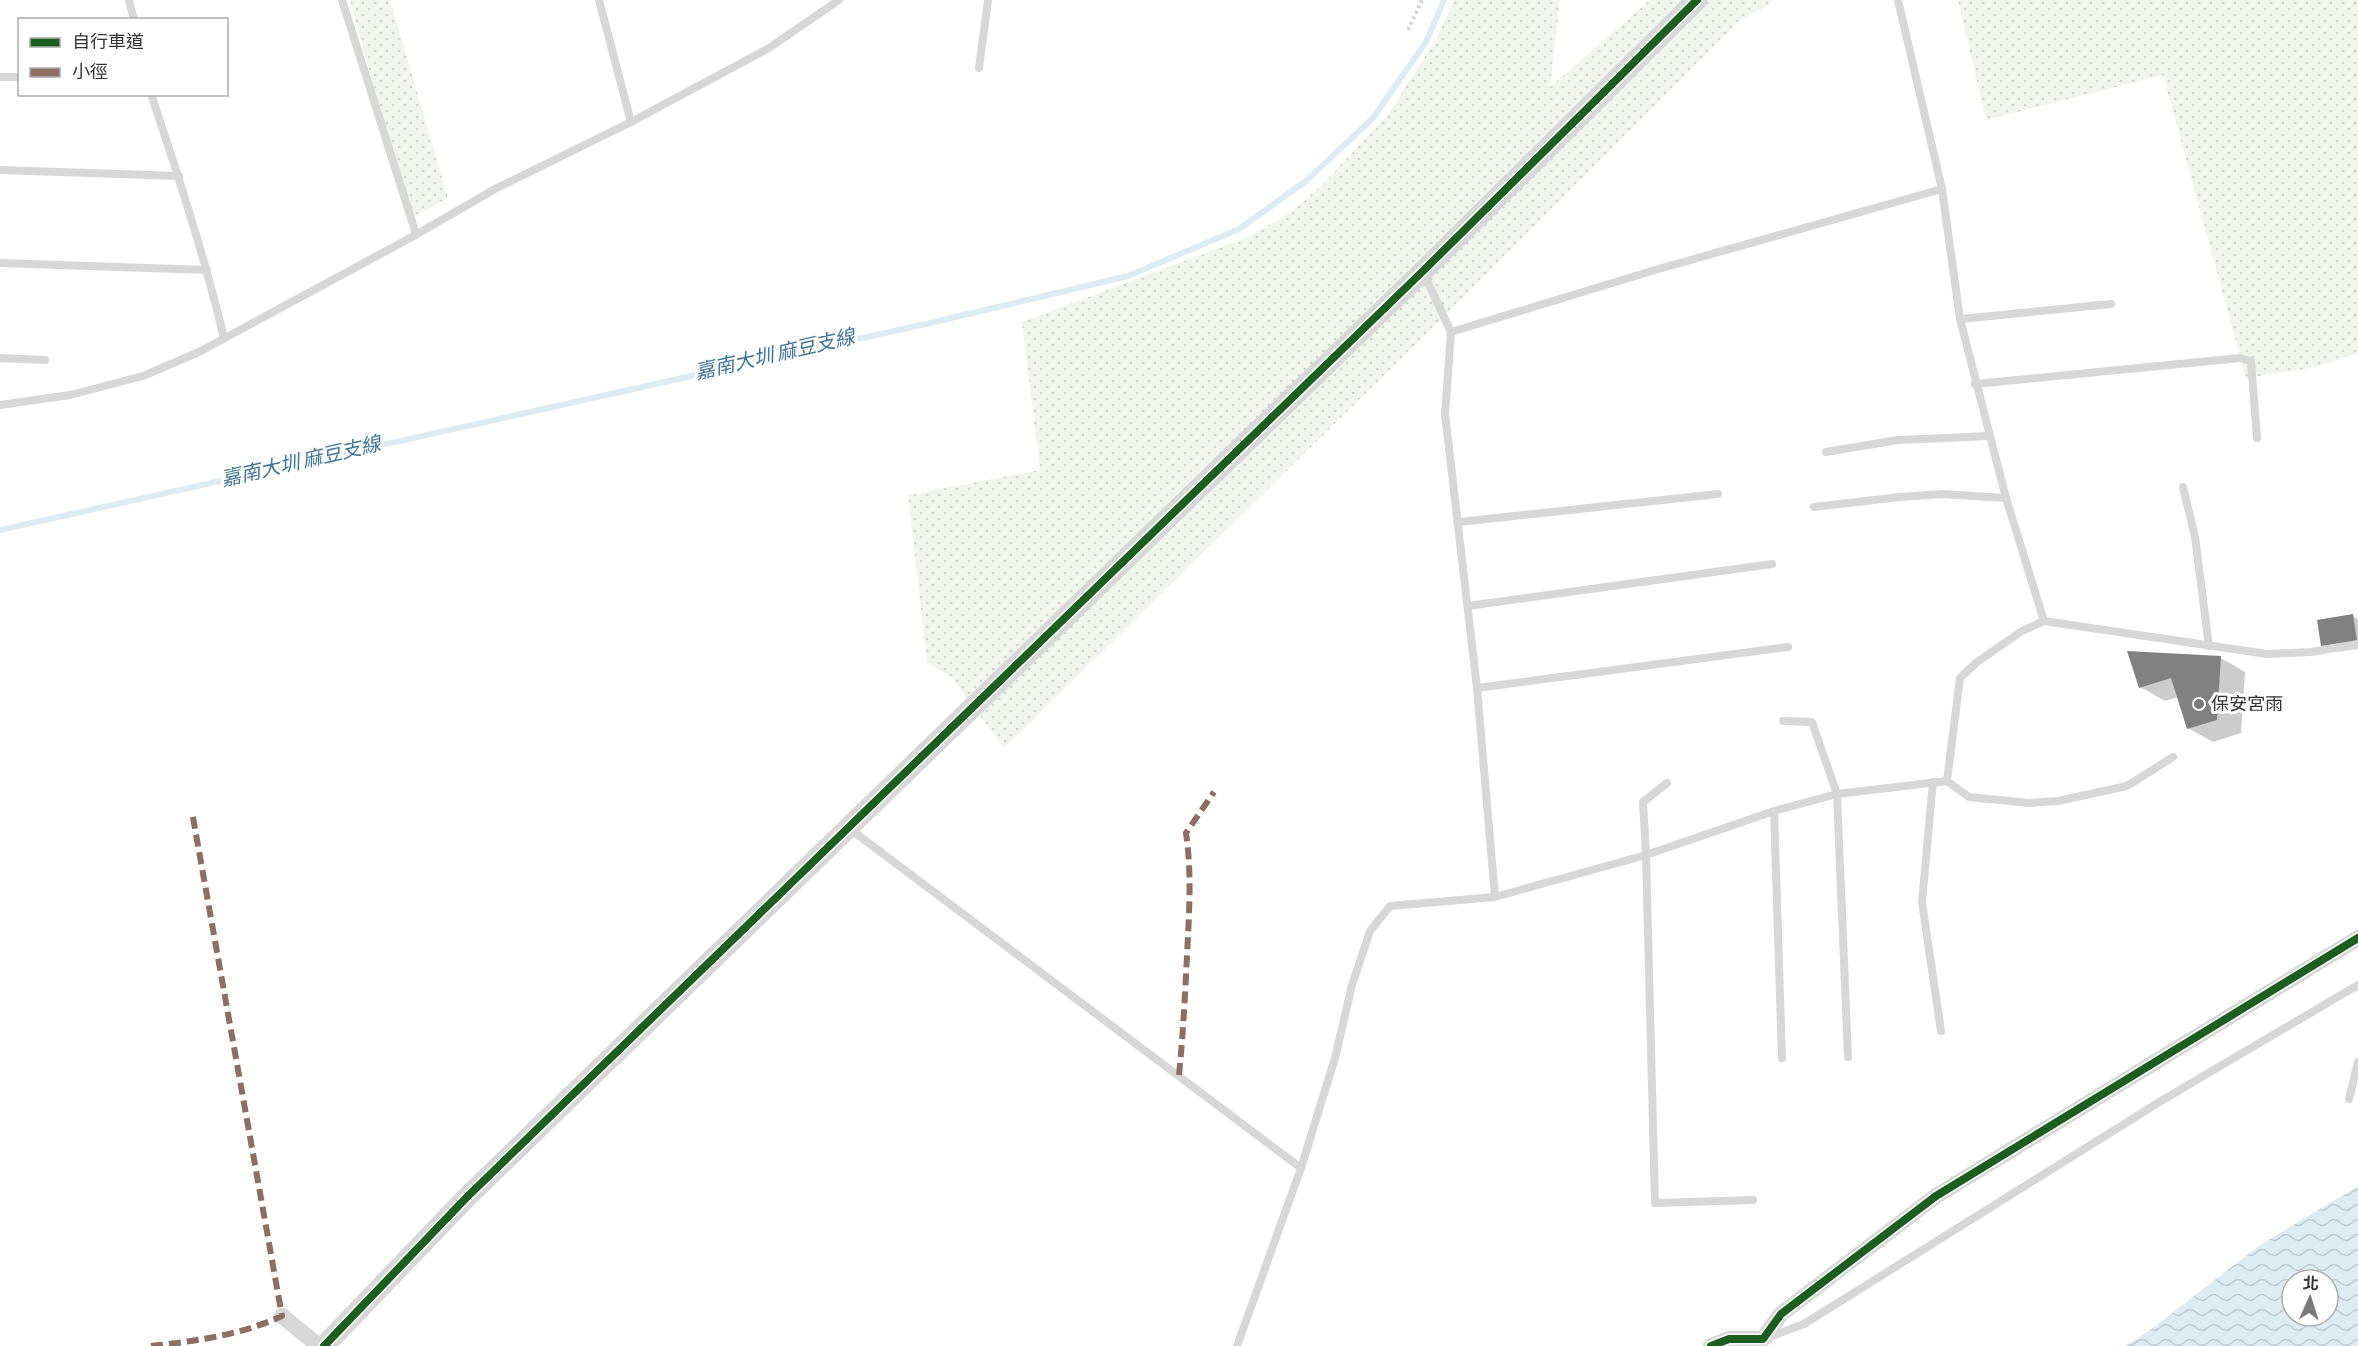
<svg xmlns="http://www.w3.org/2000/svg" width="2358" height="1346" font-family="'Sofia Sans Condensed','Noto Sans TC',sans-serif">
<defs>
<pattern id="grass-dots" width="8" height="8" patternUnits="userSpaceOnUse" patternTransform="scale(1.5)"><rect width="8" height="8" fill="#f1f5ed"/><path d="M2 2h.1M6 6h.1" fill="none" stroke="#cfd2cc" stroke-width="1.8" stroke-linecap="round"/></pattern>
<pattern id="water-waves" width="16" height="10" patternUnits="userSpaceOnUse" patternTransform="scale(1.5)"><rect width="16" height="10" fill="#ddebf3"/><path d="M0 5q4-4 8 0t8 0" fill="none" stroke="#becad1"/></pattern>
</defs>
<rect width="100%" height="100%" fill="#fff"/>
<!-- grass -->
<g fill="url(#grass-dots)">
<polygon points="350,0 390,0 448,198 410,219"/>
<polygon points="1454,0 1560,0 1550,87 1650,0 1775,0 1738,22 1420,340 1004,748 952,678 927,662 908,495 1040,470 1022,322 1248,237 1293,211 1326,181 1389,113 1435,41"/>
<polygon points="1958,0 2358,0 2358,353 2316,367 2246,378 2163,75 1986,120"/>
</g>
<!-- water -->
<path fill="url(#water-waves)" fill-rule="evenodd" d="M2358,1186V1346H2125L2146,1333L2260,1245ZM2292,1280H2328V1316H2292Z"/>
<!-- shadow -->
<g fill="#0003">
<polygon points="2352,616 2358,619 2358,649 2334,652 2322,645"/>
<polygon points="2221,658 2245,672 2241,733 2213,742 2188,728 2178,697 2165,701 2140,687"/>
</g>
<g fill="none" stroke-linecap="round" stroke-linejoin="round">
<!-- stream -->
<polyline stroke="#ddebf3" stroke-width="6" points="0,530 930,323 1128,276 1239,229 1306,181 1373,118 1426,42 1444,0"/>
</g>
<!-- building -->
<g fill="#818181">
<polygon points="2353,614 2357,641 2321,646 2317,620"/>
<polygon points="2127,651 2221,656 2217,720 2187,729 2171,678 2139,688"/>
</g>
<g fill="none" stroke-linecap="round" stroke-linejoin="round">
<!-- path -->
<polyline stroke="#d6d6d6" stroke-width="4" stroke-dasharray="3 3" stroke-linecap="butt" points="1408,30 1422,0"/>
<!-- service -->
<g stroke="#d7d7d7" stroke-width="8">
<polyline points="129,0 134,20"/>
<polyline points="342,0 416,234"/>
<polyline points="599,0 631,122"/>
<polyline points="1898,0 1942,189 1960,319 2006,498 2044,621"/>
<polyline points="979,68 988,0"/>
<polyline points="0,77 20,77"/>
<path d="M151,94C178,175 204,255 224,338"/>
<polyline points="0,170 179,176"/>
<polyline points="0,263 207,270"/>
<polyline points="1423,272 1451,332 1445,414 1477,688 1495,897"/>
<polyline points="1960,319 2111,304"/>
<polyline points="1451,332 1655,270 1942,189"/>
<polyline points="0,358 45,360"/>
<polyline points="1975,384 2240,358 2251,361 2257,438"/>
<polyline points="0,405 70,395 143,376 199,352 412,237 495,189 631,122 769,48 839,0"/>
<polyline points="1826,452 1898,440 1989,436"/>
<polyline points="2183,487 2195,537 2209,646"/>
<polyline points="1814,507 1900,497 1942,494 2006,498"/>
<polyline points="1459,522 1718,494"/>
<polyline points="1468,606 1772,564"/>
<polyline points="1477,688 1788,647"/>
<polyline points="1783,721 1812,722 1837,794 1848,1057"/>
<polyline points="1947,781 1969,797 2029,803 2058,801 2127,786 2173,757"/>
<polyline points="1933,782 1922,902 1941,1031"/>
<polyline points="1667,783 1643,802 1646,855 1655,1203 1753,1200"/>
<polyline points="1774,811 1782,1058"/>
<polyline points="850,829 1301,1168"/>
<polyline points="2349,1099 2358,1062"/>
<polyline points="1767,1338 1804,1324 2161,1101 2358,985"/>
<polyline points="1237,1346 1301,1168 1335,1058 1352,985 1370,931 1390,906 1495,897 1646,855 1774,811 1837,794 1947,781 1960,678 1977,662 2022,631 2044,621 2267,654 2311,652 2358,644"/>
</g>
<!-- minor -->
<g stroke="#d7d7d7" stroke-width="16">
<polyline points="282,1316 319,1346"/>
<polyline points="1711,1346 1729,1339 1763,1339 1781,1314 1936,1196 2358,938"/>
</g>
<!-- tertiary -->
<polyline stroke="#d7d7d7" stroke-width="21" points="324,1346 467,1197 1422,272 1697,0"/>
<!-- quiet -->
<g stroke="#8d6e63" stroke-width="6" stroke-dasharray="12 6" stroke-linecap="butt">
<path d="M1179,1075C1183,1035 1185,996 1187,956C1189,914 1192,874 1186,833L1214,792"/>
<path d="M151,1346C196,1341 241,1335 282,1316L192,812"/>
</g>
<defs>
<g id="cycleway">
<polyline points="324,1346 467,1197 1422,272 1697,0"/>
<polyline points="1711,1346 1729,1339 1763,1339 1781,1314 1936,1196 2358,938"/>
</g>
</defs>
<!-- cycleway casing -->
<use href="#cycleway" stroke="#fff" stroke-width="11"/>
<!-- cycleway -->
<use href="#cycleway" stroke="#1b5e20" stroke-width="8"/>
</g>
<!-- markers -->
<circle fill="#7a7a7a" stroke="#fff" stroke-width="2" cx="2199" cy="704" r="6"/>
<g text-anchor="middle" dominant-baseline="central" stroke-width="6" stroke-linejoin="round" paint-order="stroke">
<!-- poi labels -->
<g font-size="18" fill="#333" stroke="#fff" text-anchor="start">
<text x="2211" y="704">保安宮雨</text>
</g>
<!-- water labels -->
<g font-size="20" font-style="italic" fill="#3f7597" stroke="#fff">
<text transform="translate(775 355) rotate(-13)">嘉南大圳 麻豆支線</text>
<text transform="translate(301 462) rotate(-13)">嘉南大圳 麻豆支線</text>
</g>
</g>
<!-- legend -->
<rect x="18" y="18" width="210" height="78" fill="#ffffff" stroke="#adadad" stroke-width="1.5"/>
<rect x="30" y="38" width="30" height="9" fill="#1b5e20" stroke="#adadad" stroke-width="1.5"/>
<text x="72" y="48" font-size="18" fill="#333333">自行車道</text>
<rect x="30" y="68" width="30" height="9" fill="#8d6e63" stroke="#adadad" stroke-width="1.5"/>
<text x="72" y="78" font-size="18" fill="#333333">小徑</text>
<!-- north arrow -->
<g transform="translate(2310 1298) rotate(3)"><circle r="28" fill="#ffffff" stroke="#adadad" stroke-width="1.5"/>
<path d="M0-4.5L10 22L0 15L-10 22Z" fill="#7a7a7a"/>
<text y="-9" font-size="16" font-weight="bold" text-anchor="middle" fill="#333333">北</text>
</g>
</svg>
